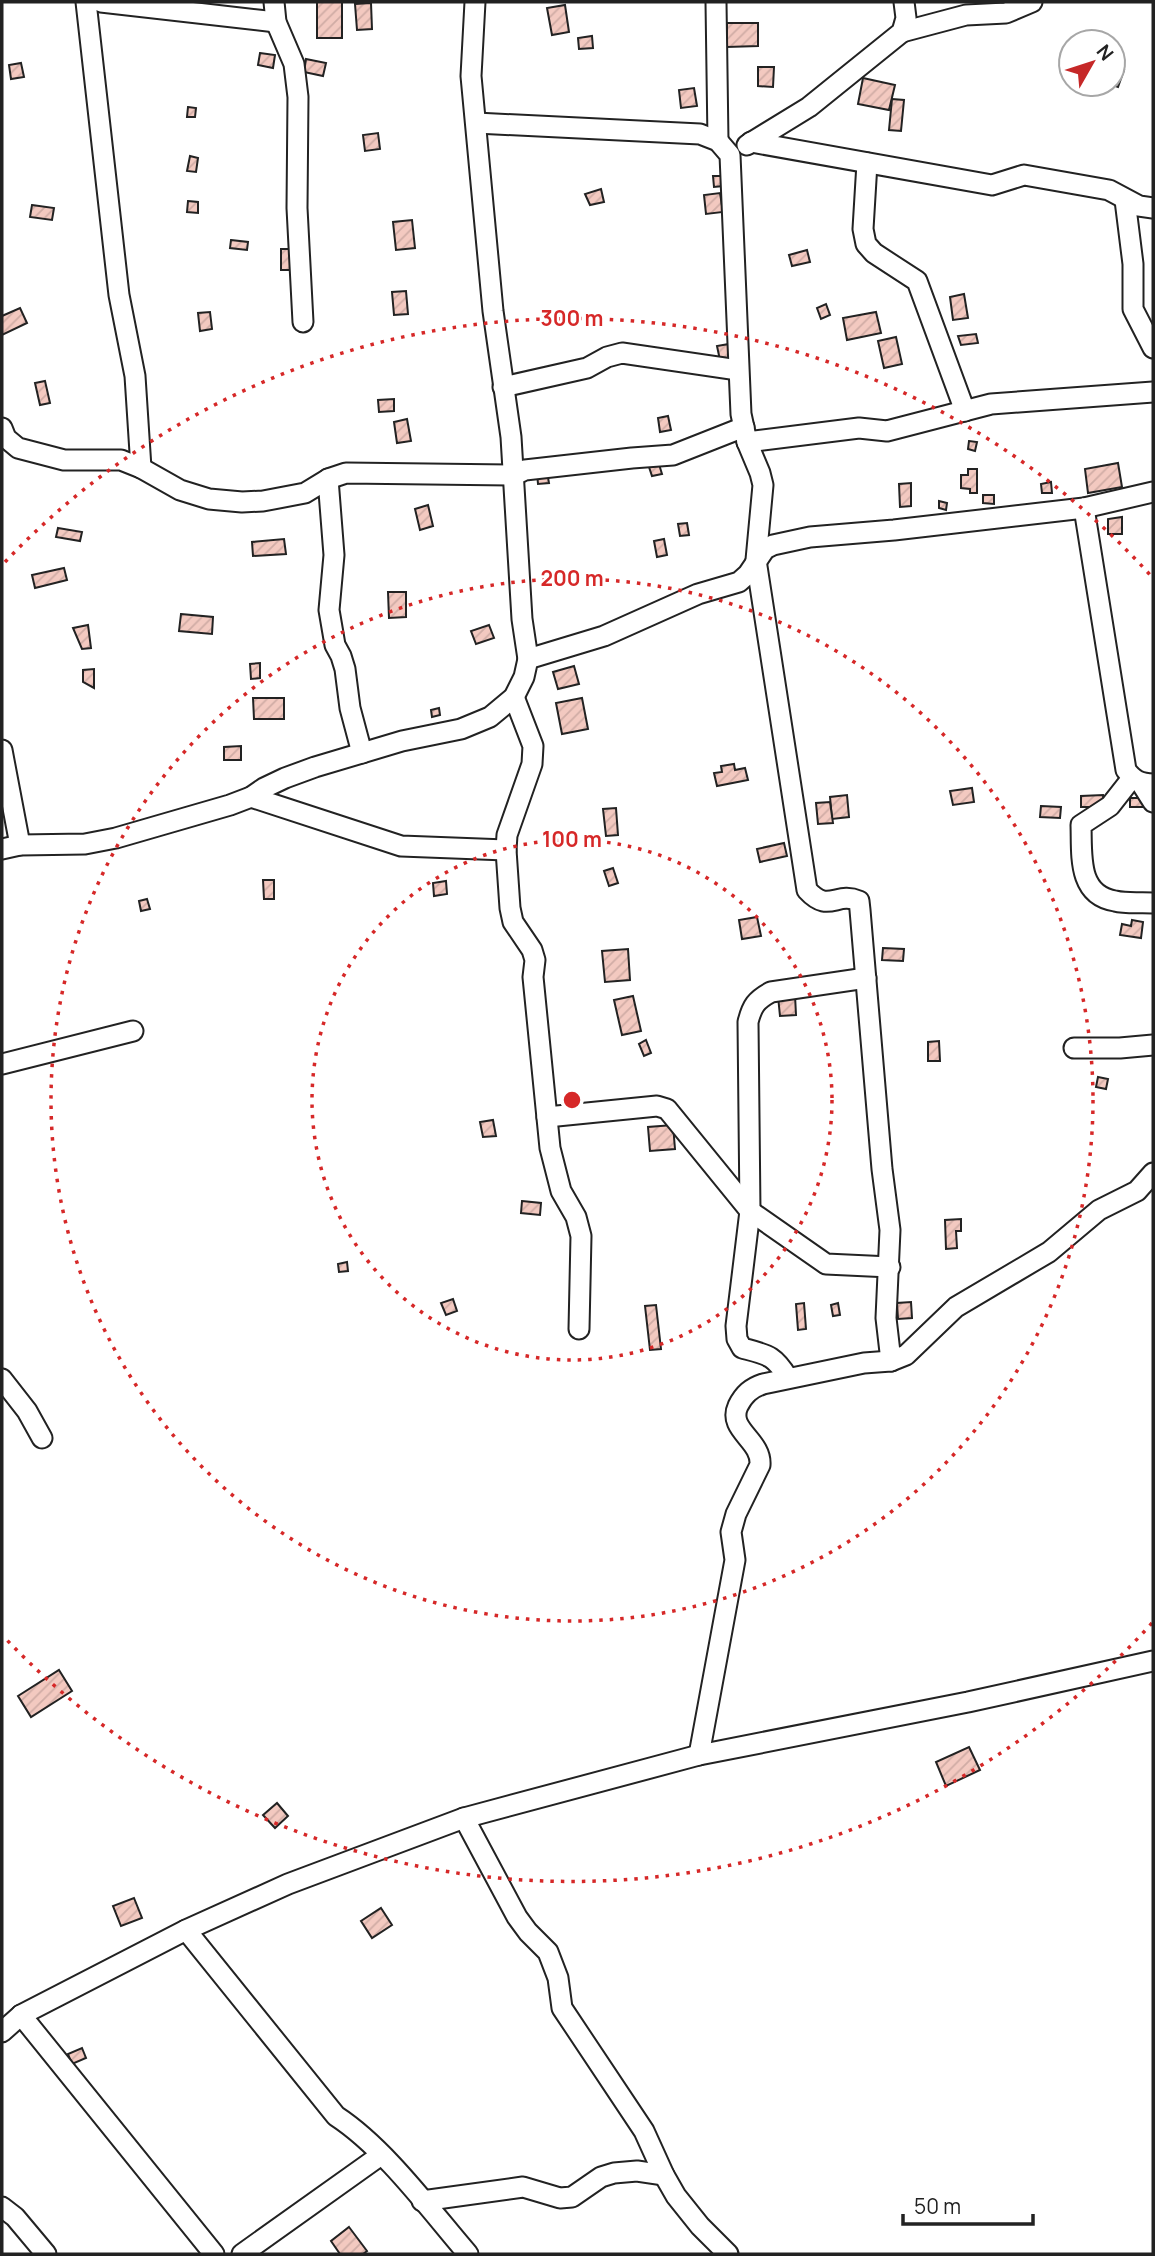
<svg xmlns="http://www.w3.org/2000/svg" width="1155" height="2256" font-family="Manrope,sans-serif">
<defs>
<pattern id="building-hatch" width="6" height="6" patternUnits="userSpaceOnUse" patternTransform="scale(1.75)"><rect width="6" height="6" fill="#f3c9c0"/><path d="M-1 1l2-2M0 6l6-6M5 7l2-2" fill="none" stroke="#d0aca5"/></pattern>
</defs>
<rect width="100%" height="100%" fill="#fff"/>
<!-- building -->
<g fill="url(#building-hatch)" stroke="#222" stroke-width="2">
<rect x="317" y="2" width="25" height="36"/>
<polygon points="371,3 372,29 357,30 355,4"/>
<polygon points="565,5 569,32 552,35 547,8"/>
<polygon points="727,23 758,23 758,46 727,47"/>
<polygon points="592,36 593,48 579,49 578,38"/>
<polygon points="260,53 275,55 273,68 258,65"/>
<polygon points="306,59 326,63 323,76 304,72"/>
<polygon points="21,63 24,77 11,79 9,65"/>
<polygon points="1113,66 1124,70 1118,87 1110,84 1113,84"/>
<polygon points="758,67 774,67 773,87 758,86"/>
<polygon points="863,78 895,85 889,110 858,104"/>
<polygon points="694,88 697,106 681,108 679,90"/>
<polygon points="892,99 904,100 901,131 889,130"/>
<polygon points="188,107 196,108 195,117 187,117"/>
<polygon points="378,133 380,149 365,151 363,135"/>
<polygon points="190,156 198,158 196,172 187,171"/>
<polygon points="713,176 722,176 723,186 714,187"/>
<polygon points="601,189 604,202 590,205 585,194"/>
<polygon points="720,193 723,212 706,214 704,195"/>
<polygon points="188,201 198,202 198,213 187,212"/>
<polygon points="32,205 54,208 52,220 30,217"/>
<polygon points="412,220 415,248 396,250 393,222"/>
<polygon points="231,240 248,242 247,250 230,248"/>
<polygon points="281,249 296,249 297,270 281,270"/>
<polygon points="807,250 810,262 792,266 789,255"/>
<polygon points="406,291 408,314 394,315 392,292"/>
<polygon points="964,294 968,318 953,320 950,297"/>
<polygon points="826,304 830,315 821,319 817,308"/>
<polygon points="20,308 27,323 2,335 2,316"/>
<polygon points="210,312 212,329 200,331 198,313"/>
<polygon points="876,312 881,333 847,340 843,318"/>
<polygon points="976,334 978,343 961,345 958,336"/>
<polygon points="896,337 902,364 884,368 878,341"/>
<polygon points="729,344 733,362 721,365 717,346"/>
<polygon points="45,381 50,403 40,405 35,383"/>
<polygon points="394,399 394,411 379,412 378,400"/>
<polygon points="668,416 671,430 660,432 658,418"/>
<polygon points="407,419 411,441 397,443 394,422"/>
<polygon points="969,441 977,442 975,451 968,449"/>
<polygon points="658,461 662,474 652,476 648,464"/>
<polygon points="1118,463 1122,487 1088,493 1085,469"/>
<polygon points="968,469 977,469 977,493 970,493 970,489 961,488 961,475 968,475"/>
<polygon points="547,472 549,483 538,484 537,473"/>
<polygon points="1051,482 1052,493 1042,493 1041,484"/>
<polygon points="911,483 911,506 900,507 899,484"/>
<polygon points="983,495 994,495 994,504 983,503"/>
<polygon points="939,501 947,503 946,510 939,508"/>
<polygon points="428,505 433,526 420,530 415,509"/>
<polygon points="1122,517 1122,534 1108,534 1108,519"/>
<polygon points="687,523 689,535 680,536 678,524"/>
<polygon points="58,528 82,532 80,541 56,537"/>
<polygon points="284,539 286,554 253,556 252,542"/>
<polygon points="664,539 667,555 657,557 654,541"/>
<polygon points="64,568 67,580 35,588 32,575"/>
<polygon points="388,592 406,592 406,617 389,618"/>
<polygon points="181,614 213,617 212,634 179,631"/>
<polygon points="88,625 91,648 82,649 73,628"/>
<polygon points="489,625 494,638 476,644 471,631"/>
<polygon points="260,663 260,678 251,679 250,664"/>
<polygon points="574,666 579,684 558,689 553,672"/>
<polygon points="94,669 94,688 83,682 83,670"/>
<polygon points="253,698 284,698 284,719 254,719"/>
<polygon points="582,698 588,729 562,734 556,703"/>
<polygon points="439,708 440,715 432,717 431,710"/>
<polygon points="241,746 241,760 224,760 224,747"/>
<polygon points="734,764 735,770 745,768 748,780 717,786 714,773 722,772 721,766"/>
<polygon points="972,788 974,802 953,805 950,791"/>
<polygon points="847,795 849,817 832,819 830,797"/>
<polygon points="1103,795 1104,807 1081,807 1081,796"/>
<rect x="1130" y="798" width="15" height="9"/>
<polygon points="830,802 833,823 818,824 816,803"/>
<polygon points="1041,806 1061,807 1060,818 1040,817"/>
<polygon points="616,808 618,835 606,836 603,809"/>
<polygon points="784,843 787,856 760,862 757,849"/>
<polygon points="613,868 618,883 609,886 604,871"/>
<polygon points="263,880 274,880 274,899 264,899"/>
<polygon points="446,881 447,894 434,896 433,883"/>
<polygon points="147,899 150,909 141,911 139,901"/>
<polygon points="757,917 761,936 742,939 739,920"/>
<polygon points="1132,920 1143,922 1141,938 1120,935 1122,924 1131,926"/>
<polygon points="883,948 904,949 903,961 882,960"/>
<polygon points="628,949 630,980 605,982 602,951"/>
<polygon points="795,995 796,1015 780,1016 778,996"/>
<polygon points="633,996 641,1031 622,1035 614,1000"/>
<polygon points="646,1040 651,1053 644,1056 639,1044"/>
<polygon points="939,1041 940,1061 928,1061 928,1042"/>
<polygon points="1098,1077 1108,1079 1106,1089 1096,1087"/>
<polygon points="493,1120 496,1136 483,1137 480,1122"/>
<polygon points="673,1125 675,1149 650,1151 648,1127"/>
<polygon points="522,1201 541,1203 540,1215 521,1213"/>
<polygon points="961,1219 961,1231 956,1231 957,1248 946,1249 945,1220"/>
<polygon points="347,1262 348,1271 339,1272 338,1264"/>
<polygon points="453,1299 457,1311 446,1315 441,1303"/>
<polygon points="911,1302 912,1318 898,1319 897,1303"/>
<polygon points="804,1303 806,1329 798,1330 796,1304"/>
<polygon points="838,1303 840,1315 833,1316 831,1305"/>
<polygon points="656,1305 661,1349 650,1350 645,1306"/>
<polygon points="59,1670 72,1691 31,1717 18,1696"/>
<polygon points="969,1747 980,1770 946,1786 936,1762"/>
<polygon points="277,1803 288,1816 275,1828 263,1815"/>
<polygon points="134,1898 142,1918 121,1926 113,1906"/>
<polygon points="381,1908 392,1925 372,1938 361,1921"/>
<polygon points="82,2048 86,2058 72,2064 68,2054"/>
<polygon points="349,2227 367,2251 363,2254 340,2254 331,2241"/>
</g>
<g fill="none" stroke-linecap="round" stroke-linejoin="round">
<defs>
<g id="minor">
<polyline points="86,2 119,295 135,376 141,468"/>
<polyline points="101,2 276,22"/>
<polyline points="274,2 276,22 294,64 298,97 297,208 303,322"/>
<polyline points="475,2 471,76 493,311 511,437 522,619 528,659"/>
<polyline points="716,2 718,141"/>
<polyline points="902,32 966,15 1006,13 1032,2"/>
<path d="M476,123L700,134L718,141L730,155L741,414L747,442L760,473L763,485L756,560L807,890C829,914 836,891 859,901L860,910L882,1169L890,1230L886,1318L891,1361"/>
<polyline points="751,142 992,185 1024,175 1109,190 1139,206 1153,208"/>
<polyline points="747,145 809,107 902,32 906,18 904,2"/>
<polyline points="867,163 863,229 866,244 874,253 917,281 965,411"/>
<polyline points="1125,200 1133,264 1133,309 1153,348"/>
<polyline points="503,387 587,368 607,357 622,353 738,370"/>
<polyline points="2,428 6,438 18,448 64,460 121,460 141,468 180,490 209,499 242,502 263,501 305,493 328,479 346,473 514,475 525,470 632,458 673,455 744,427"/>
<polyline points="747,442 859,428 887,431 991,404 1153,392"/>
<polyline points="328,479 334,555 329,610 335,645 341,656 345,669 350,708 362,753"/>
<path d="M1084,508L1126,770C1134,781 1140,783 1153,784"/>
<polyline points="514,697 533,746 532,764 507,835 506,850 510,908 513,922 532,950 535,960 533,977 550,1148 561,1191 576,1217 581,1236 579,1329"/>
<polyline points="2,750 20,845"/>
<path d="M1132,778L1110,806L1081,825C1082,854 1077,895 1115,901C1127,904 1141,902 1153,903"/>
<polyline points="1141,783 1153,802"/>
<polyline points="251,797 401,846 506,850"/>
<polyline points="2,849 20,845 85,844 116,838 230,805 251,797 264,788 285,778 315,767 402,741 461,729 490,717 514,697 524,677 528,659 604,636 698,594 739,582 748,574 765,549 773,545 810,537 894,530 1084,508 1153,492"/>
<polyline points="1074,1048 1120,1048 1153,1045"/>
<polyline points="2,1064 133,1031"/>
<polyline points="547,1117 657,1106 667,1109 750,1211 826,1264 890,1267"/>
<path d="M788,1378C774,1355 768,1355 742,1348L737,1339L736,1326L750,1211L748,1022C752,1006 756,1000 771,992L866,978"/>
<polyline points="2,1379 27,1411 42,1438"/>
<path d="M699,1755L735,1560L731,1532L736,1514L760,1465C762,1440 727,1430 738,1406C744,1394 751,1388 763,1384L864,1363L891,1361L906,1355L956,1307L1049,1252L1099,1210L1137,1191L1153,1173"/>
<polyline points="464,1818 517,1917 528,1932 548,1952 558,1978 562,2008 644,2131 664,2175 676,2196 700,2226 728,2254"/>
<path d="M186,1930L336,2116C385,2148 430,2210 468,2254"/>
<polyline points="21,2015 214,2254"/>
<polyline points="2,2032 21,2015 186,1930 288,1884 464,1818 699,1755 968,1702 1153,1661"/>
<polyline points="422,2201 523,2187 560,2198 572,2197 601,2177 614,2173 637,2171 664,2175"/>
<polyline points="2,2207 15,2217 46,2254"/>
<polyline points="242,2254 381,2155"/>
</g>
</defs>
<!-- minor casing -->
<use href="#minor" stroke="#222" stroke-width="23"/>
<!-- minor -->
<use href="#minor" stroke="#fff" stroke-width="19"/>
</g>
<!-- distance rings -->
<g fill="none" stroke="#d62828" stroke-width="3.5" stroke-dasharray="3.5 7">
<circle cx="572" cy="1100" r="260"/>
<circle cx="572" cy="1100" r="521"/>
<path d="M1152 1623A781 781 0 0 1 5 1638M5 562A781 781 0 0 1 1152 577"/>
</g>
<circle cx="572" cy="1100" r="10" fill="#d62828" stroke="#fff" stroke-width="3.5"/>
<g font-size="21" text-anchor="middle" font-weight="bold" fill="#d62828" stroke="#fff" stroke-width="5" stroke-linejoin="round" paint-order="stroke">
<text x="572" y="326">300 m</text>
<text x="572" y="586">200 m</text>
<text x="572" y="847">100 m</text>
</g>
<!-- border -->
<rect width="1155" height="2256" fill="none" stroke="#222222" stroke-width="7"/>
<!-- north arrow -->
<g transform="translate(1092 63) rotate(51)"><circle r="33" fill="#ffffff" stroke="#a7a7a7" stroke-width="2"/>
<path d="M0-5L12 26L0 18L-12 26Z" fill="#c62828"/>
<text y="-10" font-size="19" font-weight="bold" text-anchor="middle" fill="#222222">N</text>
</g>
<!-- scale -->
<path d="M903 2214v10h130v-10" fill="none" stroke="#222222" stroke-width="3.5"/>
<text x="914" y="2214" font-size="21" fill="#222222" stroke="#ffffff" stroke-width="5" paint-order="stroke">50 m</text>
</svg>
